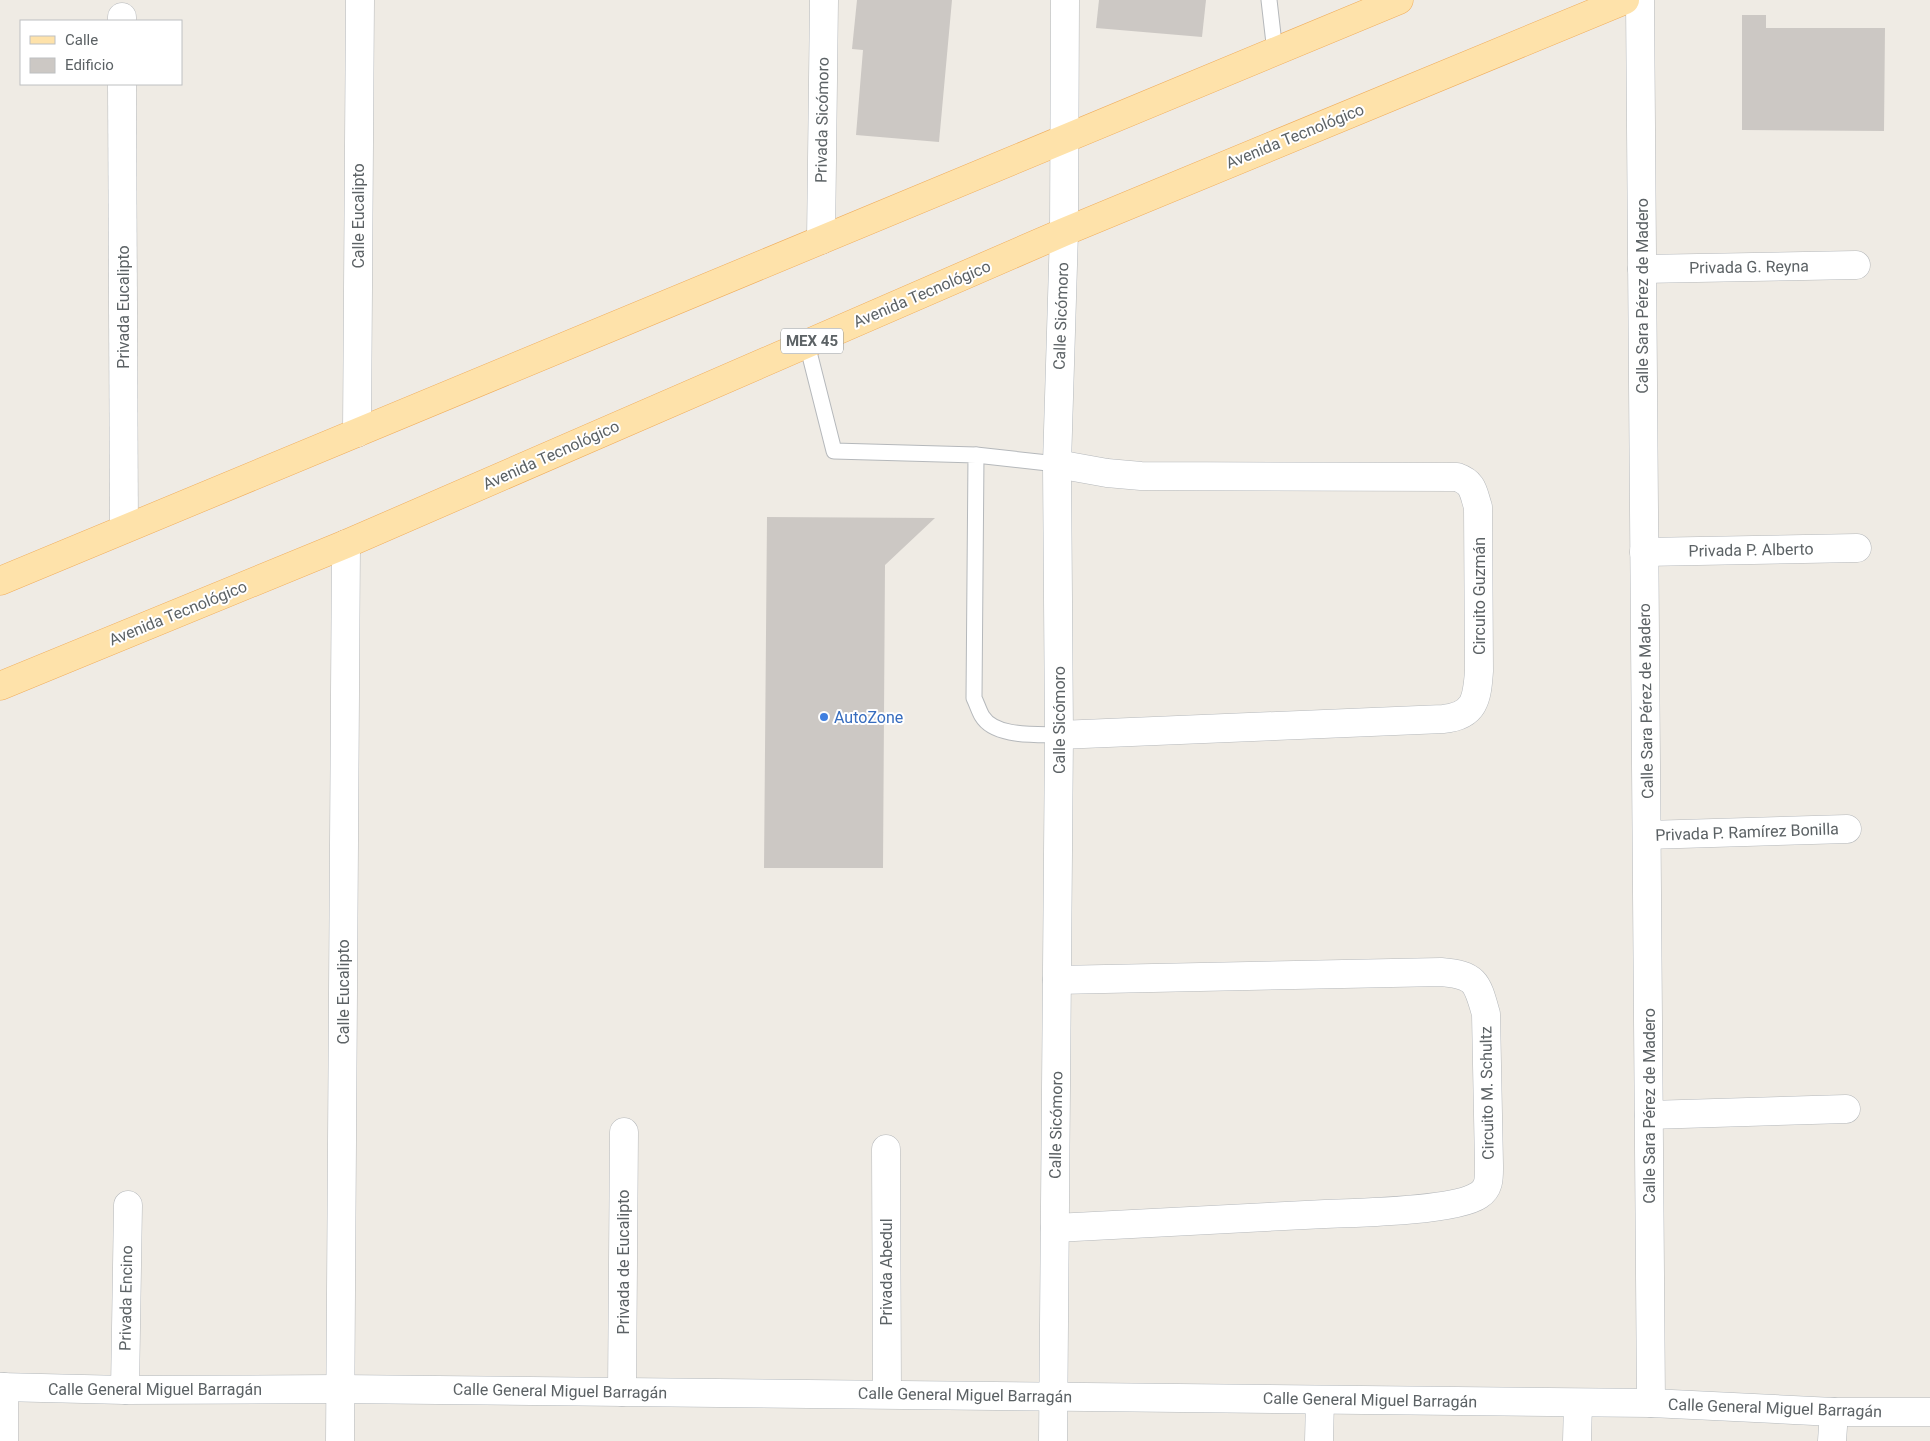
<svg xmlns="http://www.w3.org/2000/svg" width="1930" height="1441" font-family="Roboto,sans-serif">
<rect width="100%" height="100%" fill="#efebe4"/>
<!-- building -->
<g fill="#ccc8c4">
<polygon points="857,0 952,0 939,142 856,135 863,50 852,49"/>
<polygon points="1099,0 1206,0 1202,37 1096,28"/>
<polygon points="1742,15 1766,15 1766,28 1885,28 1884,131 1742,130"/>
<polygon points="767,517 935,518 885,565 883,868 764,868"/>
</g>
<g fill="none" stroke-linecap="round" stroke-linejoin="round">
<defs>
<g id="lane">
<polyline points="1269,0 1275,52"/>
<path d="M807,344L834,451L976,455L974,698C977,704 979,711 982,716C995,738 1038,734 1059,735"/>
<polyline points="976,455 1057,464"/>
</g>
<g id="street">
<polyline points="1640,0 1651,1403"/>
<polyline points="122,17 122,21"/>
<polyline points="122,84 124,529"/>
<polyline points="821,240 824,0"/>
<polyline points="1642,269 1856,265"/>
<polyline points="357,433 360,0"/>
<path d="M1057,464L1107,473L1141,476L1457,477C1474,483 1473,492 1478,507L1479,671C1477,699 1475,716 1443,719L1059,735"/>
<polyline points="1644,552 1857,548"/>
<polyline points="1647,835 1847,829"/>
<polyline points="1649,1115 1846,1109"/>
<polyline points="886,1149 887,1394"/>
<path d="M1055,1228C1145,1223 1235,1219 1325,1214C1356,1213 1456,1211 1479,1195C1490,1188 1489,1177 1489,1165L1486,1014C1477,982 1476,975 1441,972L1057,980"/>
<polyline points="4,1387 4,1441"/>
<polyline points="125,1390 128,1205"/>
<polyline points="622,1392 624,1132"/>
<polyline points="340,1441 346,544"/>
<polyline points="1319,1441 1320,1400"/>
<polyline points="1577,1441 1578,1403"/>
<polyline points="1832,1441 1834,1412"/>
</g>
<g id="secondary">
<polyline points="0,1387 125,1390 340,1389 1651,1403 1834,1412 1930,1412"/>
<polyline points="1053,1441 1059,735 1057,464 1064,232 1065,0"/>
</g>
<g id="primary">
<polyline points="0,581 1399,0"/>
<polyline points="0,686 346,544 1064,232 1625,0"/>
</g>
</defs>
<!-- lane casing -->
<use href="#lane" stroke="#b5b8bb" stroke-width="17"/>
<!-- street casing -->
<use href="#street" stroke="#b5b8bb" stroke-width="29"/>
<!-- secondary casing -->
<use href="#secondary" stroke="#b3b8bc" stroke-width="29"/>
<!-- primary casing -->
<use href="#primary" stroke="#f0ad5c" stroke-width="29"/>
<!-- lane -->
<use href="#lane" stroke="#fff" stroke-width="15"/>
<!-- street -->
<use href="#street" stroke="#fff" stroke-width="28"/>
<!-- secondary -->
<use href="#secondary" stroke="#fff" stroke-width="28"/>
<!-- primary -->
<use href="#primary" stroke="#fee2aa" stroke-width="28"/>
</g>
<!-- markers -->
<circle fill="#3f7fe0" stroke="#fff" stroke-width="2" cx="824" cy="717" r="5"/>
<g text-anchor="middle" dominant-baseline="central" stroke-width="4" stroke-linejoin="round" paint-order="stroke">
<!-- shield labels -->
<rect fill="#fff" stroke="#8d9193" stroke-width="1" x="781" y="328.5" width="62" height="25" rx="4"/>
<g font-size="15" font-weight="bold" fill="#5c6265">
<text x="812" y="341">MEX 45</text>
</g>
<!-- street labels -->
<g font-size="16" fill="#5c6265" stroke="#fff">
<text transform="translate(822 120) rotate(-89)">Privada Sicómoro</text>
<text transform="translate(1295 136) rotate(-22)">Avenida Tecnológico</text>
<text transform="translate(358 216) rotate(-90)">Calle Eucalipto</text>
<text transform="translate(1749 267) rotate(-1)">Privada G. Reyna</text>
<text transform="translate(922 294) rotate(-23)">Avenida Tecnológico</text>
<text transform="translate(1642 296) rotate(-90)">Calle Sara Pérez de Madero</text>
<text transform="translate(123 307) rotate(-90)">Privada Eucalipto</text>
<text transform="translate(1061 316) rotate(-88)">Calle Sicómoro</text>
<text transform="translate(551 455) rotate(-24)">Avenida Tecnológico</text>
<text transform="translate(1751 550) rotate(-1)">Privada P. Alberto</text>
<text transform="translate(1479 596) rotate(-90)">Circuito Guzmán</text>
<text transform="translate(178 613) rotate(-22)">Avenida Tecnológico</text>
<text transform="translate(1646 701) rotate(-91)">Calle Sara Pérez de Madero</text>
<text transform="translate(1059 720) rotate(-90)">Calle Sicómoro</text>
<text transform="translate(1747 832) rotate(-2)">Privada P. Ramírez Bonilla</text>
<text transform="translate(343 992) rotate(-90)">Calle Eucalipto</text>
<text transform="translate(1487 1093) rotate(-91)">Circuito M. Schultz</text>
<text transform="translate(1649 1106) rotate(-90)">Calle Sara Pérez de Madero</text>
<text transform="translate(1056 1125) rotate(-89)">Calle Sicómoro</text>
<text transform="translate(623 1262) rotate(-90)">Privada de Eucalipto</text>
<text transform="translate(886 1272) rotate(-90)">Privada Abedul</text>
<text transform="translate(126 1298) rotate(-89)">Privada Encino</text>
<text x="155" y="1389">Calle General Miguel Barragán</text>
<text transform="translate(560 1391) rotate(1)">Calle General Miguel Barragán</text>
<text transform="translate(965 1395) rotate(1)">Calle General Miguel Barragán</text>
<text transform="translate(1370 1400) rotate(1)">Calle General Miguel Barragán</text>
<text transform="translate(1775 1408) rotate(2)">Calle General Miguel Barragán</text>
</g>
<!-- shop labels -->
<g font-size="16" fill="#366cbe" stroke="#fff" text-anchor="start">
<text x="834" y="717">AutoZone</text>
</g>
</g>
<!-- legend -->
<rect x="20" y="20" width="162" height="65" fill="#ffffff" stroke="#bec0c1"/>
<rect x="30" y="36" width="25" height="8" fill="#fee2aa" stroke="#bec0c1"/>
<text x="65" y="45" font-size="15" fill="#5c6265">Calle</text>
<rect x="30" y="58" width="25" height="15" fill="#ccc8c4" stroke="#bec0c1"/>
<text x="65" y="70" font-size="15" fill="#5c6265">Edificio</text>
</svg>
